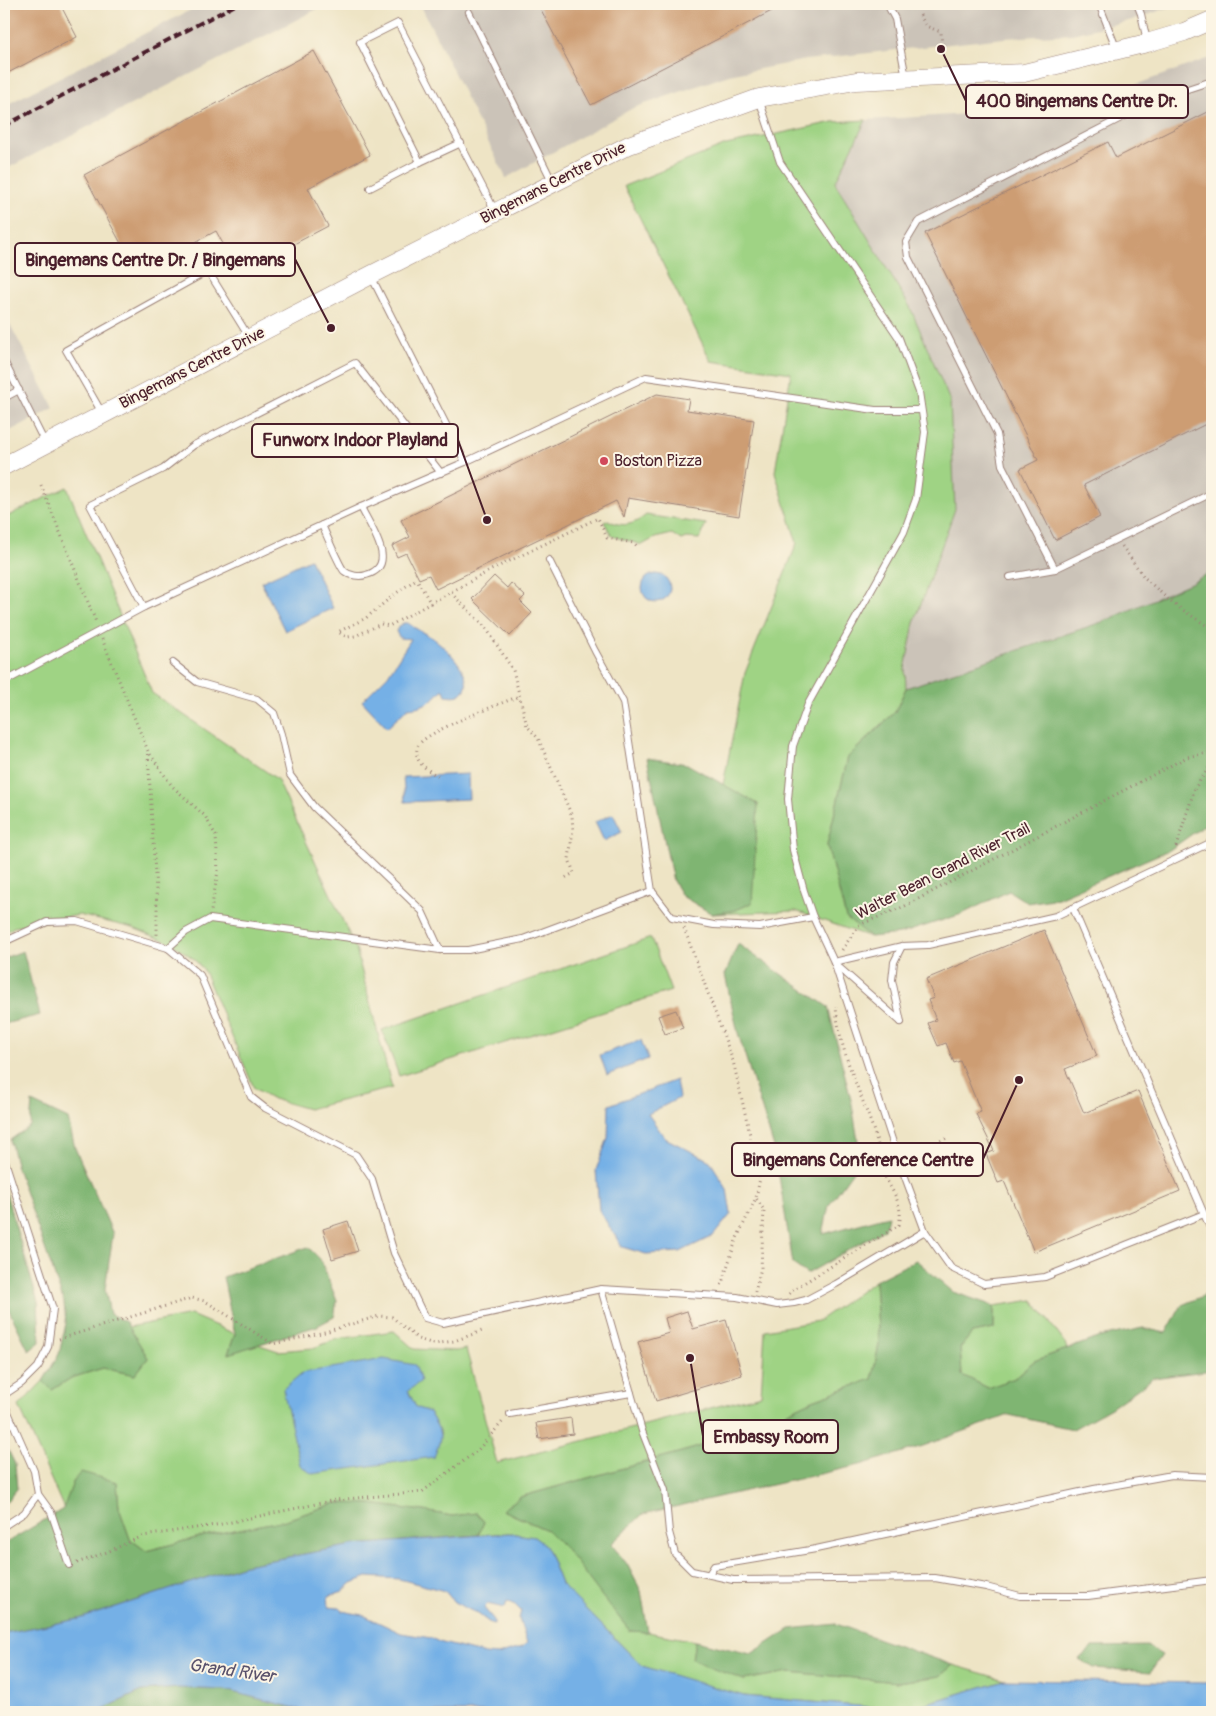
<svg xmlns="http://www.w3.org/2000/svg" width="1216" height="1716" font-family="Pangolin,sans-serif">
<rect width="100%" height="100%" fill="#fcf5e5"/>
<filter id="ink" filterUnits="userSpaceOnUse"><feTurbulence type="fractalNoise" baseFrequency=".02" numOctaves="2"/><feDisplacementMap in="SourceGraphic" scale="10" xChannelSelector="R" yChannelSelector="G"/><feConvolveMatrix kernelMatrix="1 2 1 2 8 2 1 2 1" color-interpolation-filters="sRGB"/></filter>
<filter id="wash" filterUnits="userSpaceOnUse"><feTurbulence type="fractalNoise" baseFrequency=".0096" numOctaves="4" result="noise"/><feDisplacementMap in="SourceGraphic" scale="20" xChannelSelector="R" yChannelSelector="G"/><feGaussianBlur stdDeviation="1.12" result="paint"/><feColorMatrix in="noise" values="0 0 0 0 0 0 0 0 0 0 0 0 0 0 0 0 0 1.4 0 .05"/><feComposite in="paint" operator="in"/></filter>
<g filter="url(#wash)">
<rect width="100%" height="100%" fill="#eee4c5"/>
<!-- industrial -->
<g fill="#cbc3b8">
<polygon points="202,4 327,4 4,170 4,106"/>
<polygon points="420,4 1179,4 1132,20 1072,34 1004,38 806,60 729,75 633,108 506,178"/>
<polygon points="1212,57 1212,571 1193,582 1105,621 906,688 905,669 914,623 955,509 835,183 866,120 1021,111 1099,98"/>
<polygon points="4,313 54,408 4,434"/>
</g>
<!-- green -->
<g fill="#9fd384" stroke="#747958" fill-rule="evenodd">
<polygon points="866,120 835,183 910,307 950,401 955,509 914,623 905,669 906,688 895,712 848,757 827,845 846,918 870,937 796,911 712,914 736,910 758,804 723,785 745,673 797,543 775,472 791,373 711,361 624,186 726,145 833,122"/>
<polygon points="67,487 152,693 277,779 356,949 392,1088 308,1109 273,1099 254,1088 204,971 194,959 171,943 133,928 79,915 14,927 4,933 4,518"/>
<path d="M646,515L706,524L701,537L699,539L686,538L681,540L672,534L655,538L642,545L612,536L604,522L608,520C622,528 634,525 646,515Z"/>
<polygon points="651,938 671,991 399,1076 382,1030"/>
<path d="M875,1281L879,1345L872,1379L813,1400L769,1421L692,1449L520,1497L502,1510L547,1530L567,1550L630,1631L648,1632L695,1641L692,1659L744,1680L789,1672L898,1682L940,1676L953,1665L1005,1680L904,1710L744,1696L692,1682L642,1666L561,1584L546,1546L534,1537L509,1533L478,1535L484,1522L477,1513L452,1516L424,1511L370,1504L336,1503L286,1520L204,1536L146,1551L130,1539L119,1508L117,1482L74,1480L64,1509L19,1406L43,1381L52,1390L71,1378L103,1368L135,1375L148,1358L129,1327L191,1315L235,1334L228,1354L257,1344L278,1351L313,1348L337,1339L394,1331L414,1349L456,1351L466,1349L497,1463L761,1395L765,1330L818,1321ZM408,1391L416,1408L429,1412L441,1434L300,1465Z"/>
<polygon points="1033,1300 1065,1343 1067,1349 1034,1361 1015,1378 988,1388 962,1375 960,1348 972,1333 994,1329 994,1306"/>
</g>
<!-- forest -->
<g fill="#7fb572" stroke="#646a4e">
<polygon points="1212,571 1212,820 1171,849 1058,898 1028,903 1009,891 962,914 900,934 870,937 846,918 827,845 848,757 895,712 906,688 1105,621 1193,582"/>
<polygon points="647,758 687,764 758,804 752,903 736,910 712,914 682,896 673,881"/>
<polygon points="738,944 828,1007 852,1104 861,1160 829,1205 823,1234 888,1216 885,1229 807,1274 793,1264 775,1151 738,1033 725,975"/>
<polygon points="23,951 40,1015 4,1024 4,958"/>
<polygon points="32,1102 68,1119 75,1148 113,1234 105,1289 110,1314 126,1322 148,1358 135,1375 103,1368 71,1378 52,1390 43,1381 59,1354 66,1323 64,1303 17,1168 10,1140 30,1126"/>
<polygon points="4,1187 38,1302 40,1342 29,1351 4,1300"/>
<polygon points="308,1247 320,1259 337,1301 334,1317 317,1326 228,1354 235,1334 223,1277"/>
<polygon points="916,1260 953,1292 994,1306 994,1329 972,1333 960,1348 962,1375 988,1388 1015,1378 1034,1361 1100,1337 1143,1328 1166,1333 1182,1305 1212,1292 1212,1370 1153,1378 1111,1408 1073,1429 1009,1415 923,1446 860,1465 643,1514 611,1544 627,1564 641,1591 648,1632 630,1631 604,1599 567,1550 547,1530 502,1510 520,1497 692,1449 769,1421 813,1400 872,1379 879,1344 875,1281"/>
<polygon points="4,1442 15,1464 17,1489 4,1504"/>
<polygon points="81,1472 117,1482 119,1508 130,1539 146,1551 204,1536 286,1520 336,1503 370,1504 424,1511 452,1516 477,1513 484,1522 478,1535 353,1545 245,1565 79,1619 4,1633 4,1544 63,1509 74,1480"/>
<polygon points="836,1624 953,1665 940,1676 898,1682 789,1672 744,1680 708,1667 692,1659 695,1641 751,1654 790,1629"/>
<polygon points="1147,1646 1162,1655 1151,1672 1094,1668 1079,1659 1093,1647"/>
<polygon points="178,1688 225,1690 310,1712 96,1712 142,1691"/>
</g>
<!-- water -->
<g fill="#75b0e6" stroke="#606888" fill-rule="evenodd">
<polygon points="310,559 333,608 285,631 261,582"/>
<circle cx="656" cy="588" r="14"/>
<path d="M403,623H408C415,629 425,633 434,639C446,647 475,676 464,691C459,697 453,696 446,695L444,690H442C432,702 423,707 408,708L387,728L362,701L388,675L411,639C403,637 400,642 396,631L399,626Z"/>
<polygon points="468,774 469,799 405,802 403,777"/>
<polygon points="613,814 622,832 604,841 595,822"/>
<polygon points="641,1040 648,1059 607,1075 600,1055"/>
<polygon points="676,1080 679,1098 648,1114 665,1138 710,1161 727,1189 731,1214 713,1236 680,1252 646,1254 622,1247 599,1210 596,1170 608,1138 609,1105"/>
<path d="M384,1359L415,1365L421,1381L408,1391L416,1407L429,1412C441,1433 444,1433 434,1457L312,1474L300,1465L283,1389L302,1373Z"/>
<path d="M509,1533L534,1537L546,1546L561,1584L642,1666L744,1696L904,1710L1005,1680L1212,1683V1712H310L225,1690L178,1688L142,1691L96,1712H4V1633L79,1619L245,1565L353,1545ZM367,1577L399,1579L445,1591L454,1602L478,1614L490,1623L494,1624V1620L484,1608L487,1604L505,1608L507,1601L514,1604L521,1611L519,1619L527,1643L522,1647L498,1655L485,1654L439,1642L431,1638L401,1633L363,1615L342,1611L339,1608L329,1607L328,1596L343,1591L352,1583Z"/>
</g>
<g id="blocks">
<!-- building -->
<g fill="#cd9d73">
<polygon points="4,4 60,4 77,37 4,75"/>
<polygon points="538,4 785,4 591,105"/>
<polygon points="314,51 370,155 308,188 328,226 239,273 216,231 137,273 84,175"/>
<polygon points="1212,110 1212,421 1084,485 1100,517 1055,540 1020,469 1038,460 925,233 1108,142 1116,158"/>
<polygon points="657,394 689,399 687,410 754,420 739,516 628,498 624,517 616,501 436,589 429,575 419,579 406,553 397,557 392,546 410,537 401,520"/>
<polygon points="494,576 507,588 511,583 525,596 520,601 532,613 510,636 472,599"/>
<polygon points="1044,930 1097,1056 1065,1069 1084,1113 1138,1091 1180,1191 1034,1252 1004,1181 998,1183 986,1154 994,1151 976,1114 981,1112 960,1061 954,1063 946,1043 938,1046 928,1023 936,1020 928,1000 934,998 926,979"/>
<polygon points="676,1010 683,1028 665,1034 658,1016"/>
<polygon points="348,1221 358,1251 332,1259 323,1229"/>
<polygon points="687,1311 693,1329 726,1320 742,1375 656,1401 638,1342 669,1333 665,1318"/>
<polygon points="571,1418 573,1434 539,1439 536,1423"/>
</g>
</g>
</g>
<g filter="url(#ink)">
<use href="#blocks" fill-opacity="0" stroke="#9c8278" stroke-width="1"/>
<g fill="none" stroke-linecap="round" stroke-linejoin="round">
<defs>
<g id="lane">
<polyline points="887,4 895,19 906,78"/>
<polyline points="1099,4 1117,50"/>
<polyline points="1137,4 1141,14 1147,41"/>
<polyline points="469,12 552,181"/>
<polyline points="759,99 780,162 899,338 919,392 925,432 916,499 904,532 808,704 793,746 788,799 793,850 804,891 813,917 834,962 898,1158 925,1231 951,1268 984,1284 1045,1277 1204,1214 1073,908"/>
<polyline points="420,162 461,143"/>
<polyline points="370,188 420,162 360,42 398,23 495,211"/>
<polyline points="371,276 465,462"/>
<polyline points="4,361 45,443"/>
<polyline points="4,398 19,390"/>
<polyline points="102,413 66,350 208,271 249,337"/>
<path d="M322,525C326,534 339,565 344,571C350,576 360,577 366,575C400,566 370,527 361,507"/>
<polyline points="549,560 595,651 623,702 652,891 672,917 714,925 760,927 813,917"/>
<polyline points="1055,569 1002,465 997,434 908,257 906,242 918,222 1160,98 1212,81"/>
<polyline points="1010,577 1055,569 1212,493"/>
<polyline points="144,607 90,505 163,469 194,445 355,363 441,473"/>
<polyline points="173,663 197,682 257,699 274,713 281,734 290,775 314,807 422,911 440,950"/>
<polyline points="4,682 144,607 361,507 465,462 646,377 875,410 921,410"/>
<polyline points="4,942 47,922 77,921 168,948 200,975 251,1097 265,1108 356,1155 372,1179 394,1253 425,1318 443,1323 601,1289 737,1297 777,1305 794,1303 806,1300 836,1284 925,1231"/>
<polyline points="168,948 186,932 210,919 440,950 468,950 523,939 652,891"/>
<polyline points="834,962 902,946 928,945 1056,916 1212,842"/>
<polyline points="834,963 901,1022"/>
<polyline points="901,1022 892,980 894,962 902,946"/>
<polyline points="4,1158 53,1309 48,1347 38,1367 22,1383 4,1395"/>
<polyline points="1204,1214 1212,1232"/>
<polyline points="601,1289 642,1431 665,1490 669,1532 675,1554 692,1571 733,1580 935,1578 986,1587 1020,1596 1088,1596 1212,1580"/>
<polyline points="4,1403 34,1471 38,1494 24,1513 4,1526"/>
<polyline points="510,1414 631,1393"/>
<polyline points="38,1494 51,1512 69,1565"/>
<polyline points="709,1574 714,1566 816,1549 1094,1489 1172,1475 1212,1477"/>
</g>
<polyline id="secondary" points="4,466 371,275 629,145 759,98 856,81 1024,73 1147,43 1184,32 1212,20"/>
</defs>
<!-- lane casing -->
<use href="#lane" stroke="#9c8278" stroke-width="8"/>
<!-- secondary casing -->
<use href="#secondary" stroke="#9c8278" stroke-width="19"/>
<!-- path -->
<g stroke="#9c8278" stroke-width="3" stroke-dasharray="1 4" stroke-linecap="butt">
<polyline points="920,15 926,26 941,32 942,48"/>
<polyline points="41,485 96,622"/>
<polyline points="1122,546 1144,577 1172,603 1212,629"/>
<polyline points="451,593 486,628 513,670 527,726 538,738 572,816 573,830 569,859 574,873 563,879"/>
<polyline points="431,604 418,581 415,580 395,594 366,618 338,632 347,637 355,636 381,624 389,626 491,570 598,518 607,538 634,543 638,547"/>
<polyline points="102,639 148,751 172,786 205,816 216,836 218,871 211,911"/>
<polyline points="148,754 157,908 157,935"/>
<path d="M438,776C427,770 412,761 418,746C425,731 501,704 519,696"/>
<polyline points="1176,847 1195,788 1212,763"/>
<polyline points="684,928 733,1061 760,1178 756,1198 736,1240 721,1286"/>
<polyline points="842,950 859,925 905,906 1187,757 1212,752"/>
<polyline points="913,1153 949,1137"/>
<polyline points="755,1292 761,1268 764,1210 756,1198"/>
<path d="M789,1294L794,1289L899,1225C905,1200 886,1186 880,1164C879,1158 880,1151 878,1145C865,1098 839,1056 836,1006"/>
<polyline points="59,1339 192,1298 205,1301 273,1344 325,1332 379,1316 392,1317 418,1339 434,1344 454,1341 482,1331"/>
<polyline points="77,1563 107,1552 143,1536 222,1524 335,1500 422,1492 478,1450 504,1420"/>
</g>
<!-- lane -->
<use href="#lane" stroke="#fff" stroke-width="6"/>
<!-- secondary -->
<use href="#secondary" stroke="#fff" stroke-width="18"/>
<!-- rail -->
<polyline stroke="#4a1f2b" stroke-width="4" stroke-dasharray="8 4" stroke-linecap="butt" points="4,126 237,4"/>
</g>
</g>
<!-- markers -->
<circle fill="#d1495b" stroke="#fcf5e5" stroke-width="2" cx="604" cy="461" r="5"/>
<g text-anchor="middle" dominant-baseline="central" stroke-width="4" stroke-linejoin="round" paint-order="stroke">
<!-- street labels -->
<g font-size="16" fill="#4a1f2b" stroke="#fcf5e5">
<text transform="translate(553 183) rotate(-27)">Bingemans Centre Drive</text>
<text transform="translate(192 368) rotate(-27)">Bingemans Centre Drive</text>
<text transform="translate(943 871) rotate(-27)">Walter Bean Grand River Trail</text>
</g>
<!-- poi labels -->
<g font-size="16" fill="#4a1f2b" stroke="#fcf5e5" text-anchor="start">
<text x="614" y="461">Boston Pizza</text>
</g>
<!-- water labels -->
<g font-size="18" font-style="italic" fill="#59526c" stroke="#fcf5e5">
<text transform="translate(232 1671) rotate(8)">Grand River</text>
</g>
</g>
<!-- callouts -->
<path fill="none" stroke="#4a1f2b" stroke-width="2" d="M941 49L966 101M331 328L295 259M487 520L458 440M1019 1080L983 1159M690 1358L703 1436"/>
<g fill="#4a1f2b" stroke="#fcf5e5" stroke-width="2">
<circle cx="941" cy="49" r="5"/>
<circle cx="331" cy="328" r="5"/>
<circle cx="487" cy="520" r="5"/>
<circle cx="1019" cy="1080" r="5"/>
<circle cx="690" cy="1358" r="5"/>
</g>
<g fill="#fcf5e5" stroke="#4a1f2b" stroke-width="2">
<rect x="966" y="85" width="222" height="33" rx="5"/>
<rect x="15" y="243" width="280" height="33" rx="5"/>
<rect x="252" y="424" width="206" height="33" rx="5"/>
<rect x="732" y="1143" width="251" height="33" rx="5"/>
<rect x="703" y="1420" width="135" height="33" rx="5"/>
</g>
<g font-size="18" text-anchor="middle" font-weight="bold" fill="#4a1f2b">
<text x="1077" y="107">400 Bingemans Centre Dr.</text>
<text x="155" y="266">Bingemans Centre Dr. / Bingemans</text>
<text x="355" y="446">Funworx Indoor Playland</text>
<text x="858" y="1166">Bingemans Conference Centre</text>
<text x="771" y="1443">Embassy Room</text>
</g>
<!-- margin -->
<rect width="1216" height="1716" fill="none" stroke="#fcf5e5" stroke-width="20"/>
</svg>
